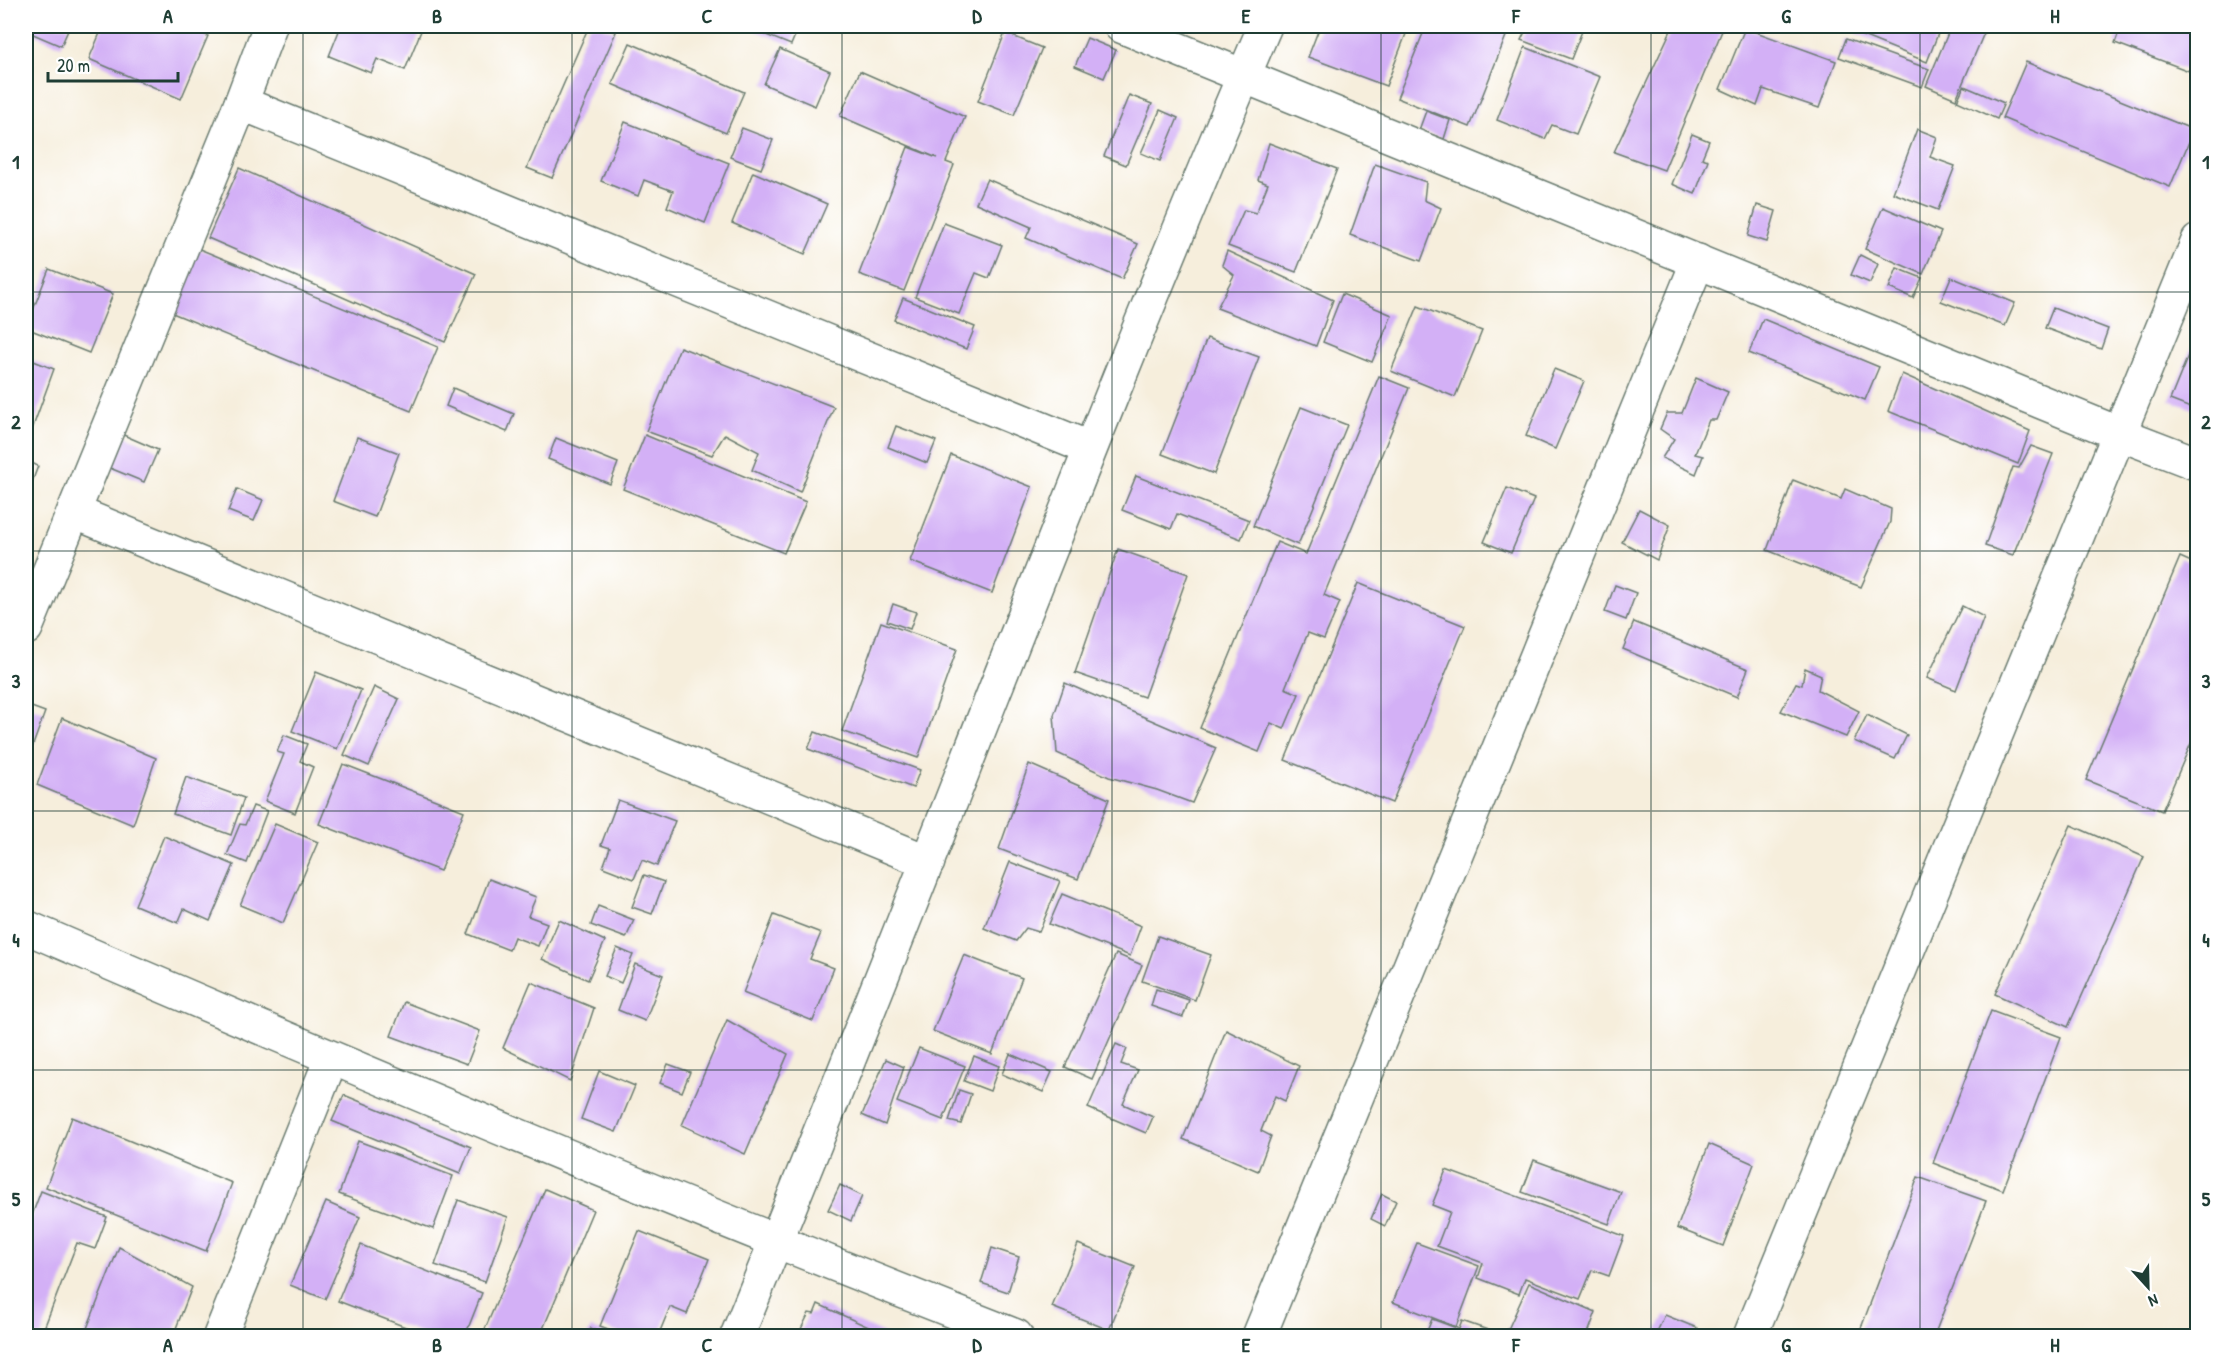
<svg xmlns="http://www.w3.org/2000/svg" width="2223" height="1362" font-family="'Patrick Hand',sans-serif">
<rect width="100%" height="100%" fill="#fff"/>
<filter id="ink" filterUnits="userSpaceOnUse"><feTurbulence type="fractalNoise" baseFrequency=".0167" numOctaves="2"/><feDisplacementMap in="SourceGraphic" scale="12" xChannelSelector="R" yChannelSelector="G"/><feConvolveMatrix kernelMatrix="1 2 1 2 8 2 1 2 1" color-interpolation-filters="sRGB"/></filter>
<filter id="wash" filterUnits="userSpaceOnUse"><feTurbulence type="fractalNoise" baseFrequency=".008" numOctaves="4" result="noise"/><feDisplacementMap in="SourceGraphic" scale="24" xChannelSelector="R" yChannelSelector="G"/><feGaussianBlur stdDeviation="1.35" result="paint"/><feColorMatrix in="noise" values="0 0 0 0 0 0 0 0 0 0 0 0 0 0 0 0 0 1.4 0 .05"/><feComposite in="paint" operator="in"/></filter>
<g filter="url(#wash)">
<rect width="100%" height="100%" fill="#f6eedc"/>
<g id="blocks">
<!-- building -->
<g fill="#d3b0f6">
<polygon points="26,26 70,26 61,46 26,31"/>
<polygon points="103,26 184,26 208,36 181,99 89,59"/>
<polygon points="341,26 423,26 405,70 377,59 371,73 329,56"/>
<polygon points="589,26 599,26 616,32 552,178 527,168"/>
<polygon points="744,26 799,26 791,45"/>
<polygon points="1320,26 1409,26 1386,86 1308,57"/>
<polygon points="1426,26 1510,26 1470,127 1397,98"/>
<polygon points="1528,26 1584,26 1571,59 1521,40"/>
<polygon points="1673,26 1724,26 1664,170 1614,152"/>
<polygon points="1855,26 1941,26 1927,62 1853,32"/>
<polygon points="1951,26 1987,26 1956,99 1926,86"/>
<polygon points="2121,26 2198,26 2198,48 2189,71 2115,43"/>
<polygon points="1745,28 1836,61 1819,108 1763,89 1757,106 1720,89"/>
<polygon points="1005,33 1042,48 1014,115 978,101"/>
<polygon points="1087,38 1116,50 1104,78 1075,66"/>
<polygon points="1846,39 1929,69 1922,87 1839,57"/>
<polygon points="630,43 744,92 726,133 612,84"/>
<polygon points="1525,47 1600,77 1576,134 1552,125 1545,139 1497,120"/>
<polygon points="780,49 830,71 815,106 764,84"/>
<polygon points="2026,62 2194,130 2170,187 2002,118"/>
<polygon points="860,71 965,117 946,162 954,165 904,291 859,274 908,147 937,158 840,116"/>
<polygon points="1964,86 2004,103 1997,119 1957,101"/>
<polygon points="1129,95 1152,104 1126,165 1104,156"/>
<polygon points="1160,110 1178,118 1160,161 1141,153"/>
<polygon points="1426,111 1450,120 1444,139 1419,130"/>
<polygon points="625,122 729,163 705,223 667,207 673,191 644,180 638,196 601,181"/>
<polygon points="742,128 773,140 761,169 730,157"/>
<polygon points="1917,129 1937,137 1930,157 1955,166 1938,210 1893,193"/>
<polygon points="1692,134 1709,141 1702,158 1708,160 1695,194 1672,184"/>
<polygon points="1269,143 1337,169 1296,272 1228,246 1244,210 1256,213 1268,184 1258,180"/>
<polygon points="1375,164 1426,182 1424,200 1441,208 1421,261 1350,235"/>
<polygon points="239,168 476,274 445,342 208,238"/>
<polygon points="753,172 827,204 805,254 732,223"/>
<polygon points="987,179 1138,244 1122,279 1026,238 1031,227 976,203"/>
<polygon points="1757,205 1776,211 1767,242 1748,236"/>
<polygon points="1883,207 1941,232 1923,274 1865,249"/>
<polygon points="944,223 1002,245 989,278 976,273 959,314 915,297"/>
<polygon points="197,248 438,347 411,411 170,312"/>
<polygon points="1227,251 1333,300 1316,346 1217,308 1234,275 1222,265"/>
<polygon points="1860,255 1878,264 1870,283 1851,275"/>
<polygon points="1897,268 1922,278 1913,298 1889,288"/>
<polygon points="49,269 113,294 89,353 26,328"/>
<polygon points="1951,277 2015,303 2005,326 1941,301"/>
<polygon points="1342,294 1392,315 1372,362 1323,342"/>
<polygon points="903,298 975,327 966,349 894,320"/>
<polygon points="1418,306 1482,331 1455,397 1391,371"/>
<polygon points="2053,308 2108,329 2101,349 2045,328"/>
<polygon points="1763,319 1879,367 1865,400 1749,353"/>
<polygon points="2198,331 2198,411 2170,400"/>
<polygon points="1207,338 1259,357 1214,474 1162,454"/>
<polygon points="680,347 834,407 800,492 752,470 759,452 725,434 712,455 646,431"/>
<polygon points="26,358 54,369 26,446"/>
<polygon points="1554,369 1584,381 1555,449 1526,436"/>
<polygon points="1902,374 2030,431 2018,464 1888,411"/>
<polygon points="1379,376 1409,388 1324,595 1340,602 1324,639 1308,633 1285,688 1299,694 1284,729 1271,723 1259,752 1200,728 1277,542 1306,554"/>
<polygon points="1696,378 1728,392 1716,420 1709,420 1695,454 1703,456 1696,474 1662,458 1674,439 1660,429 1667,413 1682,413"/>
<polygon points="453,388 514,414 507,432 446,406"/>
<polygon points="1301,407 1347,425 1298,545 1253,526"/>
<polygon points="896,426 936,441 927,463 888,447"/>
<polygon points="119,433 158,450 144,482 105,466"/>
<polygon points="645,435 806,502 784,553 623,489"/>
<polygon points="357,437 399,453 375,517 333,501"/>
<polygon points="556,438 618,463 610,484 548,459"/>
<polygon points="2031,446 2053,454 2013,555 1985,546 2013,467 2019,468"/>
<polygon points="951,455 1032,487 992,593 910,561"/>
<polygon points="26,460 38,466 26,498"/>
<polygon points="1136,476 1249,520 1241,539 1177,514 1171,529 1122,510"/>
<polygon points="1793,480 1841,499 1845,489 1891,509 1890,522 1861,587 1767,550"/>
<polygon points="1507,488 1534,499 1511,553 1484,542"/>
<polygon points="237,489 263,500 254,521 228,511"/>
<polygon points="1639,509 1670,525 1657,560 1622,542"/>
<polygon points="1118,549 1188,574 1144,697 1075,673"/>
<polygon points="2180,557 2198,565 2198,727 2162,811 2086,780"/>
<polygon points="1358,583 1465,626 1392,803 1285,760"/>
<polygon points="1615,585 1636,593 1626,620 1605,612"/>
<polygon points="893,604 916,612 910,629 887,621"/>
<polygon points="1962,606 1984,617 1956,690 1927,678"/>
<polygon points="881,622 957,649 918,758 842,731"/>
<polygon points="1634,622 1748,669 1737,697 1623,649"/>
<polygon points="1805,668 1821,675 1818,690 1859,711 1846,737 1781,711 1796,683 1802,685"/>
<polygon points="316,672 361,690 337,749 292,731"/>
<polygon points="1065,683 1216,748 1192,803 1157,790 1109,777 1057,753 1054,715"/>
<polygon points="374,687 399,699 369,766 344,755"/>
<polygon points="26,705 45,712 26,764"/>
<polygon points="1867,715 1907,735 1895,759 1854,741"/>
<polygon points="62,718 156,758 133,825 37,785"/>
<polygon points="815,732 920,770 913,788 808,749"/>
<polygon points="284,735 307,744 300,761 313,767 295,813 265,801 284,754 277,752"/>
<polygon points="343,764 464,811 440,871 319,824"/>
<polygon points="1029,764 1109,799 1078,879 999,849"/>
<polygon points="186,777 244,798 231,835 173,814"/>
<polygon points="618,800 675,821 657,866 642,860 634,879 603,867 610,848 601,845"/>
<polygon points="253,806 267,811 247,863 227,855 240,824 245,825"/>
<polygon points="275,824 318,842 283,923 240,905"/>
<polygon points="2071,825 2144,857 2068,1027 1995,994"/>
<polygon points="164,836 234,865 210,921 184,909 178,923 135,905"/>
<polygon points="1010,862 1060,881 1039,932 1026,928 1016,941 984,928"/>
<polygon points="644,875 664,882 652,914 632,907"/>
<polygon points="489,879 536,897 528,916 547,923 538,946 514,937 509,950 468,934"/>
<polygon points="1062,894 1141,926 1130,956 1049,924"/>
<polygon points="598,906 634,920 626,938 591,925"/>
<polygon points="774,915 821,933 810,959 834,968 813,1021 743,993"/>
<polygon points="559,920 605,941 588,980 542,959"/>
<polygon points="1158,936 1211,955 1195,1000 1142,981"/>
<polygon points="617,948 633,955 621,983 605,976"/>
<polygon points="1116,954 1142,965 1092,1079 1065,1067"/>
<polygon points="964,955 1022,978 992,1054 933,1031"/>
<polygon points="635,964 663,975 645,1021 618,1010"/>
<polygon points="531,982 594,1008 570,1081 503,1048"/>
<polygon points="1156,989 1189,1000 1183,1017 1151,1006"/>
<polygon points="404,1002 480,1031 467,1064 391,1036"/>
<polygon points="1991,1011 2061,1037 2003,1190 1933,1163"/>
<polygon points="727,1020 788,1054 745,1154 682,1125"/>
<polygon points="1226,1030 1299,1066 1285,1101 1275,1096 1261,1131 1271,1136 1258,1171 1183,1139"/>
<polygon points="1116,1044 1127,1049 1121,1064 1138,1070 1123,1104 1153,1117 1146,1133 1088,1108"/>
<polygon points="919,1048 965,1066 943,1120 897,1102"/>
<polygon points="1010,1054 1052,1072 1043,1092 1002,1074"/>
<polygon points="974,1056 999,1066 990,1091 964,1081"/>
<polygon points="886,1059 904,1067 885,1125 862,1115"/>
<polygon points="668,1064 690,1072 682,1092 660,1083"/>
<polygon points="599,1071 635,1086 616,1132 581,1119"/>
<polygon points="959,1090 971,1094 961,1124 949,1121"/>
<polygon points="344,1095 471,1147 460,1174 332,1121"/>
<polygon points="72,1117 232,1183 206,1251 46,1187"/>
<polygon points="358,1141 453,1176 433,1229 339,1194"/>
<polygon points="1709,1144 1754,1164 1723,1246 1677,1228"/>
<polygon points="1534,1160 1621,1192 1609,1224 1522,1192"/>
<polygon points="1446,1170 1624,1236 1609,1276 1592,1270 1580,1299 1525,1278 1519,1294 1478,1278 1483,1263 1437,1246 1450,1212 1432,1205"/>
<polygon points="1918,1177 1986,1201 1934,1336 1858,1336"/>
<polygon points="840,1185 862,1196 851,1221 828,1210"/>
<polygon points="545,1189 593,1210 540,1336 482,1336"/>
<polygon points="41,1191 107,1217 95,1249 77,1243 41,1336 26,1336 26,1231"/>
<polygon points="1382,1194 1396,1201 1385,1226 1371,1219"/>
<polygon points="458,1200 508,1217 485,1282 435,1265"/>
<polygon points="326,1202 360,1217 325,1299 290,1285"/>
<polygon points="639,1231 709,1259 687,1314 670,1307 658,1336 627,1336 600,1326"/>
<polygon points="1417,1243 1479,1266 1456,1327 1393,1302"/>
<polygon points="1078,1244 1135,1267 1109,1330 1052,1307"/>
<polygon points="361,1245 482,1293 465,1336 429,1336 338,1301"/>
<polygon points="119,1247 192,1287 173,1336 84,1336"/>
<polygon points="992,1248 1019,1257 1008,1292 981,1283"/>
<polygon points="1529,1283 1596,1312 1587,1336 1505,1336"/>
<polygon points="818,1304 886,1335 885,1336 785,1336 788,1330 798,1335 809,1313 814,1314"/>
<polygon points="1665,1315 1697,1328 1694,1336 1655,1336"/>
<polygon points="1432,1319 1459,1329 1462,1321 1505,1336 1425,1336"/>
<polygon points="591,1328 612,1336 587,1336"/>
</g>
</g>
</g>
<g filter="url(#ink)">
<use href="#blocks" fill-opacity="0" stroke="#6a7b6f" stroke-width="1.5"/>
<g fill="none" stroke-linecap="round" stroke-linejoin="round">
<defs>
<g id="minor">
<polyline points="1121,26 2120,434 2198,464"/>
<polyline points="241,103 1089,448"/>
<polyline points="74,512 928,862"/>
<polyline points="26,628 241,103 270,26"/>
<path d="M26,927C354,1069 683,1206 1016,1336"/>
<polyline points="220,1336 331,1059"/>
<path d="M737,1336C917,901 1079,459 1265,26"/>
<polyline points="1259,1336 1698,261"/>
<polyline points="1750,1336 2198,241"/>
</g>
</defs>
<!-- minor casing -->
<use href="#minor" stroke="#6a7b6f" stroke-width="36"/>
<!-- minor -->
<use href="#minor" stroke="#fff" stroke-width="33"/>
</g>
</g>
<!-- grid -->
<path fill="none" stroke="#1f3d34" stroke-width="1.5" stroke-opacity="0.55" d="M303,26V1336M572,26V1336M842,26V1336M1112,26V1336M1381,26V1336M1651,26V1336M1920,26V1336M26,292H2198M26,551H2198M26,811H2198M26,1070H2198"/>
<!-- margin -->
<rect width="2223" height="1362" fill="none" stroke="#fff" stroke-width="66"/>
<!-- north arrow -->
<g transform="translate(2148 1287) rotate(158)" stroke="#ffffff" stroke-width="4.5" paint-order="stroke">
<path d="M0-4.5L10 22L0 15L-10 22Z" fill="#1f3d34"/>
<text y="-9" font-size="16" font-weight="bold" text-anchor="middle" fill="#1f3d34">N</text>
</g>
<!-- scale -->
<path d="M48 72v9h130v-9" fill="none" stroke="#1f3d34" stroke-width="3"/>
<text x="57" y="72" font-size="18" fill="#1f3d34" stroke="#ffffff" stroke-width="4.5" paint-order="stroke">20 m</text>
<rect x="33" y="33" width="2157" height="1296" fill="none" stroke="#1f3d34" stroke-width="2"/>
<g font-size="20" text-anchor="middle" font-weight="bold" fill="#1f3d34">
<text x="168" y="23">A</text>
<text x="437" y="23">B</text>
<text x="707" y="23">C</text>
<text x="977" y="23">D</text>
<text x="1246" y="23">E</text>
<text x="1516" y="23">F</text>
<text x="1786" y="23">G</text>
<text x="2055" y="23">H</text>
<text x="16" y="169">1</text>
<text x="2206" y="169">1</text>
<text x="16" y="429">2</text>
<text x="2206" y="429">2</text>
<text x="16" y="688">3</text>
<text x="2206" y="688">3</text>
<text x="16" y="947">4</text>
<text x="2206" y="947">4</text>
<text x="16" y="1206">5</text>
<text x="2206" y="1206">5</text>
<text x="168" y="1352">A</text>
<text x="437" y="1352">B</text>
<text x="707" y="1352">C</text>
<text x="977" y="1352">D</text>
<text x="1246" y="1352">E</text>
<text x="1516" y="1352">F</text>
<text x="1786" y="1352">G</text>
<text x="2055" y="1352">H</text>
</g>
</svg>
